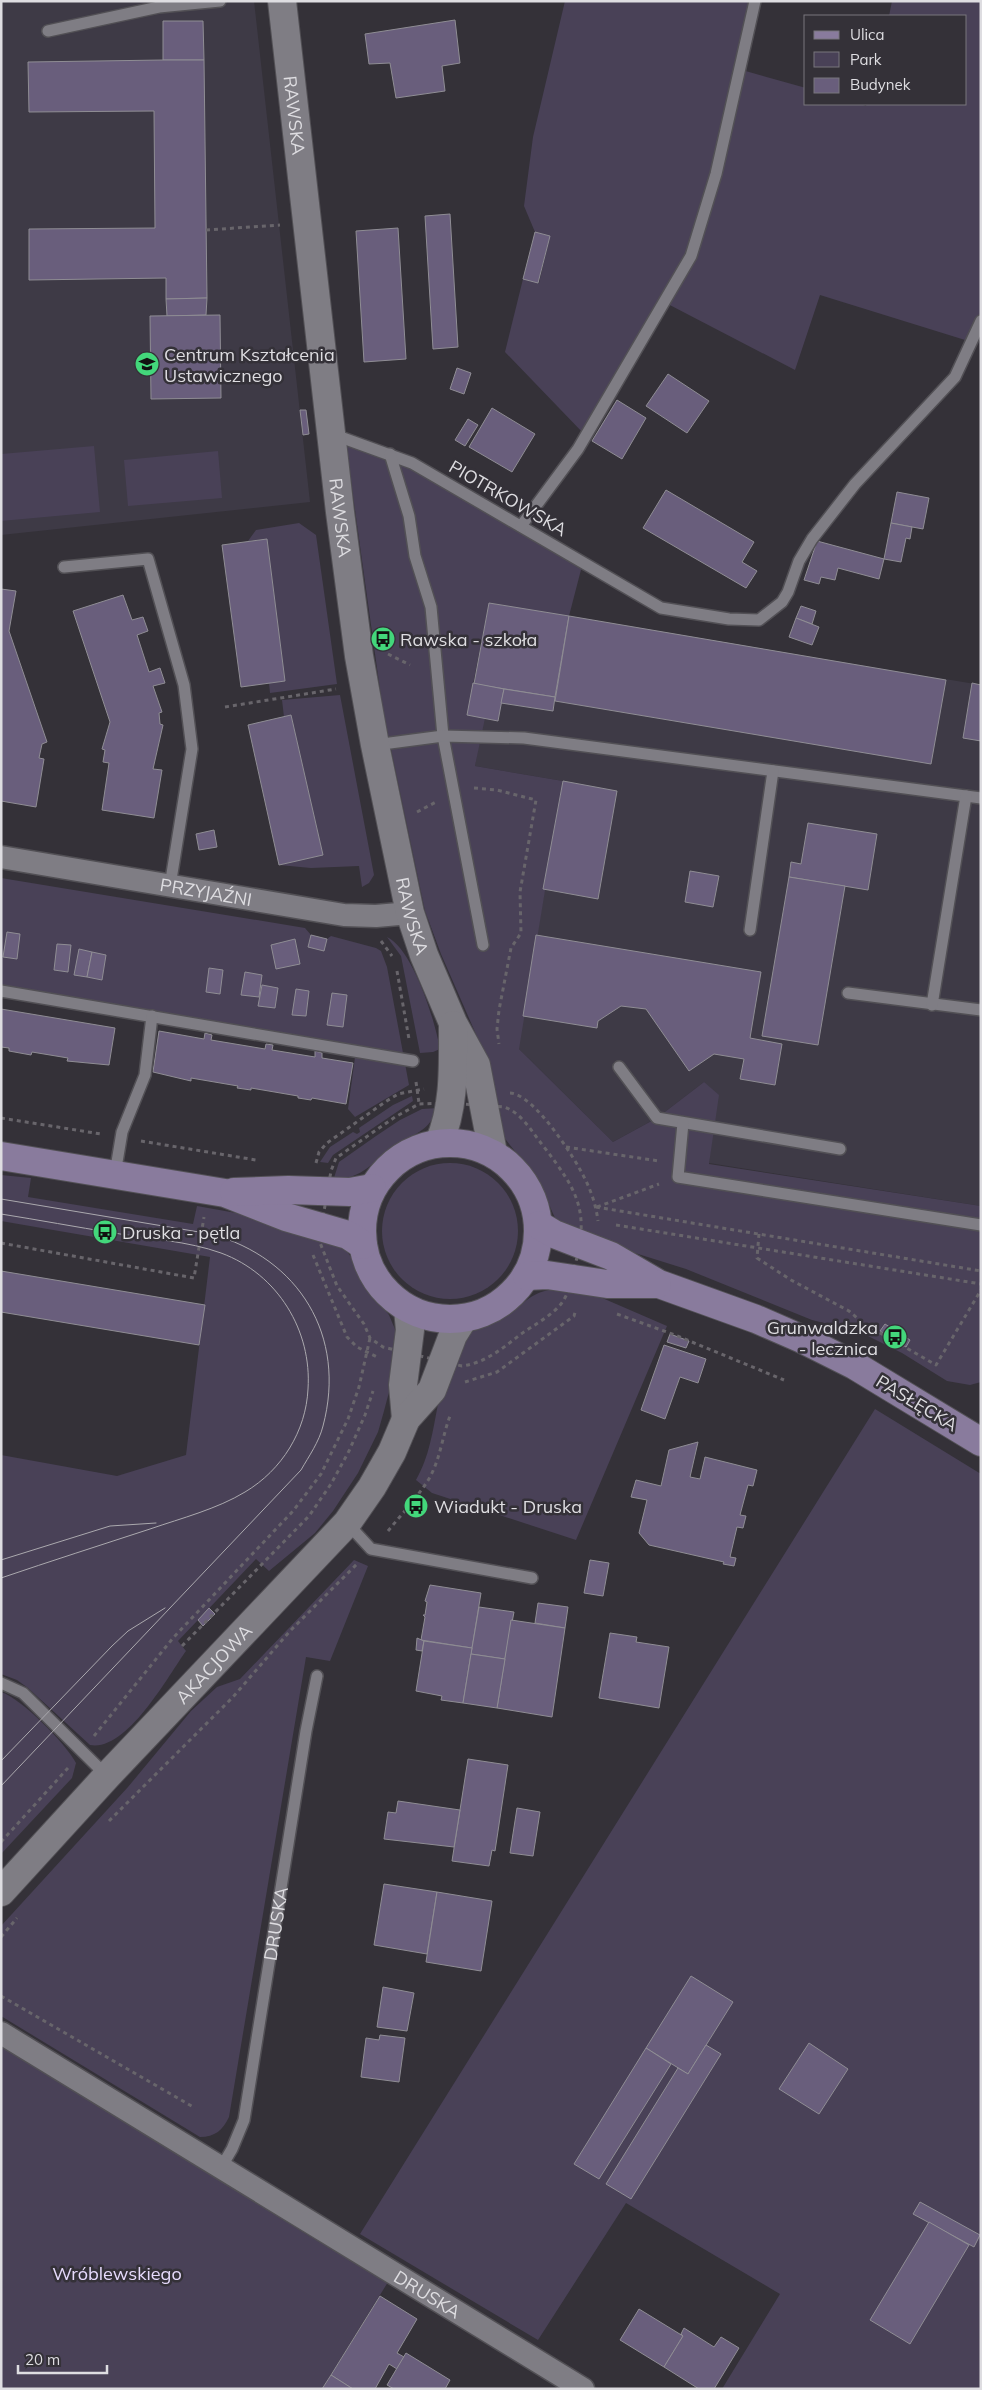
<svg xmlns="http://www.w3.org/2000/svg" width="982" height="2390" font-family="Mulish,sans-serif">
<rect width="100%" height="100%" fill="#343138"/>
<!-- built -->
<g fill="#3e3a46">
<polygon points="1,1 254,1 310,502 1,535"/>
<polygon points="489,603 981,685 981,1206 709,1163 713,1128 704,1082 657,1118 613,1142 518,1048 563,781 475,766 480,737 467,715"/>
</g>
<!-- green -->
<g fill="#494157">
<polygon points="565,1 758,1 742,70 806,88 806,104 860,104 866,106 867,104 966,104 966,16 889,16 892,1 981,1 981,332 978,344 820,295 795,370 664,302 585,435 505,352 523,279 539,283 550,236 535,232 524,206 533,137"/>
<polygon points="345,438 412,463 583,562 569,616 489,603 467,715 485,718 475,766 563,781 519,1049 613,1142 657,1118 704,1082 719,1095 709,1164 981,1206 981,1382 970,1385 947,1381 902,1353 860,1332 812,1320 686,1269 587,1238 560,1224 555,1218 539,1182 503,1136 482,1048 441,954 425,911 383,711"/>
<polygon points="94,446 100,512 1,521 1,454"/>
<polygon points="218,451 222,498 128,506 124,460"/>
<polygon points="299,523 316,535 337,684 270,693 269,683 285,681 267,539 248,541 256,530"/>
<polygon points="340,695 374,875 369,883 362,887 359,866 311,868 279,865 323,855 291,715 284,717 282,700"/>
<polygon points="1,878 305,928 311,935 308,946 323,951 327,939 331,936 376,948 381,951 387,967 409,1085 355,1117 348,1109 356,1050 1,991"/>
<path d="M387,937C413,949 435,1021 440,1049L433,1052L420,1053L401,956Z"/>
<polygon points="412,1096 413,1101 333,1155 328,1163 320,1162 330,1147 353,1132 357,1134 360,1132 359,1128 393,1105"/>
<path d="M439,1108C427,1132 417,1132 396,1146C372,1162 365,1177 333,1181L339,1162L376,1136L400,1120L422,1109Z"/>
<circle cx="450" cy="1231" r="68"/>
<path d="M1,1175L31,1178L28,1197L193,1224L197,1206L236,1213L329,1238L346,1250L351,1257L368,1288L389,1315L397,1334L393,1377L384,1411L378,1432L358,1473L333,1511L315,1533L269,1571L256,1559L178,1641L186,1651C168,1676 127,1752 90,1745L28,1688L17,1680L1,1674V1455L117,1476L186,1455L210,1257L1,1221Z"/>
<path d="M562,1288L593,1294L667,1326L576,1540L432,1493L416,1480C443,1435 430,1370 471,1332C480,1324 494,1321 505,1315C528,1301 533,1290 562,1288Z"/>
<polygon points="875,1409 981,1474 981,2389 722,2389 780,2294 626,2203 538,2340 360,2234"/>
<path d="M354,1560L368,1566L330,1661L306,1657L229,2117C223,2130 215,2137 200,2137L1,2016V1926L128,1787L191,1711L217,1687L240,1679Z"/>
<path d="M1,1692C21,1698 66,1744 76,1763L72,1778L1,1854Z"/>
<polygon points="1,2045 311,2237 388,2282 322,2389 1,2389"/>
</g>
<!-- building -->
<g fill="#695e7c" stroke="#8f8d94">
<polygon points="455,20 460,63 442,66 445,91 396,98 390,63 369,64 365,34"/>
<polygon points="163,21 203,21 204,60 163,60"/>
<polygon points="163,60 204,60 207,298 166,299 166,278 29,280 29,229 155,228 154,111 29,112 28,62"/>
<polygon points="450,214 458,347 433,349 425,216"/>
<polygon points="398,228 406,359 364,362 356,231"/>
<polygon points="535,232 550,236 538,283 523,279"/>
<polygon points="207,298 206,315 167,316 166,299"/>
<polygon points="220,315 221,398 151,399 150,316"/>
<polygon points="457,368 471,373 464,394 450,389"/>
<polygon points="668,374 709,401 687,433 646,406"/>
<polygon points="617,400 646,418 622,459 592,441"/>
<polygon points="492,408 535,434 512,472 469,447"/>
<polygon points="300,410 306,410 309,434 303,435"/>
<polygon points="468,419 478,425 465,446 455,440"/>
<polygon points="666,490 754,542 742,562 757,571 746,588 643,528"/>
<polygon points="897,492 929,498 923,529 891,523"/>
<polygon points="891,523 912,527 910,539 906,538 901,562 884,559"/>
<polygon points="267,539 285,681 241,687 222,545"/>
<polygon points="817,541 884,559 879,579 838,568 835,580 821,577 819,584 804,580"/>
<polygon points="1,589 16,591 9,631 47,742 42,744 39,758 44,759 36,807 1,801"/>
<polygon points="123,595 132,620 143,617 148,631 137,635 149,672 160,668 165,683 153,686 162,712 159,713 160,724 163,725 153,769 162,770 154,818 102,810 109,763 103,762 105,750 102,749 110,722 73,611"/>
<polygon points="489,603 569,616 555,697 474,684"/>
<polygon points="801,606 816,611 812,624 796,618"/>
<polygon points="569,616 946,680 931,764 555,701"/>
<polygon points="796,618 819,627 812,645 789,637"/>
<polygon points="473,683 504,689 498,721 467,715"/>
<polygon points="972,683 981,685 981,741 963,738"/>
<polygon points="504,689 555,697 553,711 501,703"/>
<polygon points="291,715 323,855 279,865 248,725"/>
<polygon points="563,781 617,791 598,899 543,889"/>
<polygon points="808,823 877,834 868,890 789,877 791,862 801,864"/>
<polygon points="214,830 217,847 199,850 196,834"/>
<polygon points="690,871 719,876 713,907 685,902"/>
<polygon points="789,877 845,886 818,1045 762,1036"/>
<polygon points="7,932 20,934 17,959 3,957"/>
<polygon points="311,935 327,939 324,951 308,947"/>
<polygon points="536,935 761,972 750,1038 782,1044 775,1085 740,1079 744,1059 714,1054 689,1071 646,1009 621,1006 598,1021 597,1028 523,1016"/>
<polygon points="295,939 300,964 276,969 271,945"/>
<polygon points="57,944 71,945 68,972 54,970"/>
<polygon points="79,949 92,952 87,977 74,975"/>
<polygon points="92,952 106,955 102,980 87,977"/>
<polygon points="209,968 223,970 220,994 206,992"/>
<polygon points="245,972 262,975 259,997 241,995"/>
<polygon points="262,985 278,988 275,1008 258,1006"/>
<polygon points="296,989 309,991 306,1016 292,1015"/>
<polygon points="332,993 347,995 343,1027 327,1025"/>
<polygon points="1,1009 115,1028 109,1065 67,1061 68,1058 32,1052 31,1055 9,1051 9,1048 1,1047"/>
<polygon points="159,1031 204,1039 205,1033 212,1035 211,1040 265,1049 266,1044 273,1045 272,1050 315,1057 315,1051 322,1053 322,1058 353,1063 346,1104 312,1098 311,1100 298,1098 298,1096 251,1088 251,1090 237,1088 238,1086 191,1078 191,1081 153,1072"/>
<polygon points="1,1271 205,1305 199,1345 1,1312"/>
<polygon points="885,1324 910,1340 906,1347 880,1331"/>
<polygon points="670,1334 689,1341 686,1348 667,1342"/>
<polygon points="664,1345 706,1359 698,1383 680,1377 665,1419 641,1410"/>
<polygon points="698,1442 690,1477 700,1479 705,1457 757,1470 753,1486 748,1485 740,1515 746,1516 743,1528 737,1527 730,1557 736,1558 734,1566 723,1564 724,1562 649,1545 639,1533 647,1500 631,1497 636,1480 661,1486 669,1450"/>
<polygon points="418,1494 425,1499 413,1516 406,1511"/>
<polygon points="590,1560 609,1563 603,1596 584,1593"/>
<polygon points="430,1585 481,1593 472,1648 421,1640 425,1617 423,1615 425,1615 427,1602 425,1601"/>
<polygon points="538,1603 568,1607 565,1628 535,1623"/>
<polygon points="479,1607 514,1612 505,1659 471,1654"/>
<polygon points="209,1608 215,1614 203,1626 198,1620"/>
<polygon points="511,1620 565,1628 552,1717 497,1708"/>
<polygon points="610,1633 637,1637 636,1642 669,1647 659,1708 599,1698"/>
<polygon points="417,1638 424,1641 422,1651 416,1650"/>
<polygon points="424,1641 472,1648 463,1703 441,1700 442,1696 416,1691"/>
<polygon points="471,1654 505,1659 497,1708 463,1703"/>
<polygon points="468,1759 508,1765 495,1851 492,1850 489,1866 452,1861"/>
<polygon points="398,1801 460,1810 454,1847 384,1839 388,1812 396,1813"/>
<polygon points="517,1808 540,1812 533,1856 510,1853"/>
<polygon points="384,1884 437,1892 427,1954 374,1945"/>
<polygon points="437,1892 492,1901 481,1971 426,1962"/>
<polygon points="691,1976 733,2002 688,2074 646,2048"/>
<polygon points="383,1987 414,1993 407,2031 377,2027"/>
<polygon points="380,2035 405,2038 399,2082 361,2077 366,2038 379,2040"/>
<polygon points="809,2043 848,2069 819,2114 779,2089"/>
<polygon points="706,2045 721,2054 631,2199 606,2184 678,2068 688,2074"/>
<polygon points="646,2048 671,2064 599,2179 574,2164"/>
<polygon points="920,2202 980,2235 974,2247 913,2214"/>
<polygon points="929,2222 969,2245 910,2344 870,2320"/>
<polygon points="380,2296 417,2319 397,2353 404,2357 397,2369 389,2364 375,2389 353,2389 331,2375"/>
<polygon points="639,2309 683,2336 664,2367 620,2340"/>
<polygon points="684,2328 714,2347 721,2337 739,2348 714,2389 699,2389 664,2367 683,2336 681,2334"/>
<polygon points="406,2353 450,2380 445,2389 394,2389 387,2385"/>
<polygon points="331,2375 353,2389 322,2389"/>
</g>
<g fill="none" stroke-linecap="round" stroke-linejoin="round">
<defs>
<g id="service">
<polyline points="48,31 159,7 220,1"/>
<polyline points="332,434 412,463 661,608 729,619 759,620 782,602 788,592 799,561 812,539 855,484 955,377 981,321"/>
<polyline points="390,454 409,516 415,556 431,607 443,736 483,945"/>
<polyline points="521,526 578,449 691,256 716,174 755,1"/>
<polyline points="64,567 148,559 184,685 192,749 170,886"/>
<polyline points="375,745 443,736 524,738 981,798"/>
<polyline points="750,930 773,771"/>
<polyline points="1,991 413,1061"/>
<polyline points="848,993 981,1010"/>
<polyline points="932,1005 966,796"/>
<polyline points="619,1067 657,1118 840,1149"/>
<polyline points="683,1123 678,1177 981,1225"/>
<polyline points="115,1174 122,1132 145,1075 152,1016"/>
<polyline points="347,1523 371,1549 532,1578"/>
<polyline points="1,1683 23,1693 107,1776"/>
<path id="s1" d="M222,2166L232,2149L244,2120L306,1731L317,1676"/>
</g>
<g id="minor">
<path id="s2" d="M1,857L344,915L376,916L410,913"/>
<path id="s3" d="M1,2033L583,2389"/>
</g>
<g id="tertiary">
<path id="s4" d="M282,1L340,512L359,656L375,745L410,913L424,955L453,1023L476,1065L493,1153"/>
<path d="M439,1143C455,1106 453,1065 453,1025"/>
<polyline points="406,1419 403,1385 410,1330 408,1309"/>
<path id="s5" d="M1,1892L107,1776L347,1523L372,1487L392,1452L406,1419L432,1390L453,1335L463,1319"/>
</g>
<g id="secondary">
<circle cx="450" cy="1231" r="88"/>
<polyline points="1,1156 225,1193 286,1217 348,1235 363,1245"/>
<polyline points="234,1192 288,1190 350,1192 372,1188"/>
<polyline points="539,1225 554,1234 611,1256 659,1284 756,1319 802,1339 854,1365 981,1442"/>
<polyline points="527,1276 547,1275 607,1284 657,1284"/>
</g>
</defs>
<!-- service casing -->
<use href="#service" stroke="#525055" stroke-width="14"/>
<!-- minor casing -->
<use href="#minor" stroke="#525055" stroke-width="25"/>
<!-- tertiary casing -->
<use href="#tertiary" stroke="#525055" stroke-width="30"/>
<!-- secondary casing -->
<use href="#secondary" stroke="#525055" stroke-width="30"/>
<!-- path -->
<g stroke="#68656b" stroke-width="3" stroke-dasharray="4 4" stroke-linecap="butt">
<polyline points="206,230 280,225"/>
<polyline points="388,654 410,665"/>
<polyline points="225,707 336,689"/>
<polyline points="474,788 497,790 536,800 520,892 521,933 511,948 499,1010 497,1029 499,1044"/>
<polyline points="417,812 436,802"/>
<polyline points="381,941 392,956"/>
<polyline points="397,971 409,1039"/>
<polyline points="416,1082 419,1103"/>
<path d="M510,1093C534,1094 575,1158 585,1179C592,1193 596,1206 598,1221"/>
<path d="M450,1103L504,1107C522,1113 532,1132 544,1147C577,1190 590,1211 575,1265C572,1278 569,1294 561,1304C551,1316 534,1325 521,1334C503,1348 485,1363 462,1366L383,1347L370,1338L364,1324L337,1286L319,1240L331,1171L336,1158L395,1117L419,1104Z"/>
<polyline points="1,1118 101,1134"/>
<polyline points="141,1141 256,1160"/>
<polyline points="566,1147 659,1161"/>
<polyline points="316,1163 319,1152 327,1143 385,1102 398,1094 424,1089"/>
<polyline points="596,1207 981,1271"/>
<polyline points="597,1207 659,1184"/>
<polyline points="616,1225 981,1284"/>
<polyline points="759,1234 757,1258 791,1280 849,1311 863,1323 936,1365 981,1290"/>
<polyline points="1,1243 194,1278 204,1217"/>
<polyline points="313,1255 347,1337 357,1347 377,1357"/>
<polyline points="617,1314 675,1335 784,1380"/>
<polyline points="465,1382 497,1372 574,1316 576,1309"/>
<path d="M388,1531C401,1515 416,1499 427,1482C440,1462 442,1437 450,1416"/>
<polyline points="182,1646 309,1516 331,1484 349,1451 365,1415 373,1391"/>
<polyline points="94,1736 173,1638 293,1511 321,1474 348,1419 359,1387 370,1338"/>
<polyline points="109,1821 233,1697 290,1631 358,1563"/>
<polyline points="1,1842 68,1768"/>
<polyline points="1,1937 17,1918"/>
<polyline points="1,1996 195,2108"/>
</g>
<!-- service -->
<use href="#service" stroke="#7f7d84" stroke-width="11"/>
<!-- minor -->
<use href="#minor" stroke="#7f7d84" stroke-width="22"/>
<!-- tertiary -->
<use href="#tertiary" stroke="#7f7d84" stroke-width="28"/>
<!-- secondary -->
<use href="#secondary" stroke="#897b9d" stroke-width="28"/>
<!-- tram -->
<g stroke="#aba9ae" stroke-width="1">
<path d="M1,1199L211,1234C299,1258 347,1336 323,1426C319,1442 309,1456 301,1470L1,1786"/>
<path d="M1,1214C39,1220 76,1227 114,1233C149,1239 188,1241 221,1253C278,1274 312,1331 308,1389C306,1431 282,1470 245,1492C217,1509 182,1518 150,1529C101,1545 51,1561 1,1578"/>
<polyline points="1,1560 110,1526 156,1523"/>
<polyline points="1,1761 112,1646 128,1631 165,1608"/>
</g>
</g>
<!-- icons -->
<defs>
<symbol id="school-disc" viewBox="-11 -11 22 22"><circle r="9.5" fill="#43d77b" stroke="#343138"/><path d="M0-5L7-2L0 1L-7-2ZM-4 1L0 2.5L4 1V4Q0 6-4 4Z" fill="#111"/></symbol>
<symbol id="bus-disc" viewBox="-11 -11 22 22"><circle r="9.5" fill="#43d77b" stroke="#343138"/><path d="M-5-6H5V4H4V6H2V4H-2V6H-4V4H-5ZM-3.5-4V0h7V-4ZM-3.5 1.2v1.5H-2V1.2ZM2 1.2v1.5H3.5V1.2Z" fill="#111"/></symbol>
</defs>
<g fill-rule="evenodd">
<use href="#school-disc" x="133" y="350" width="28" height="28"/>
<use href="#bus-disc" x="369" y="625" width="28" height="28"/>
<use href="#bus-disc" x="91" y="1218" width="28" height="28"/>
<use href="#bus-disc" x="881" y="1323" width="28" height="28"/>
<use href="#bus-disc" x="402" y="1492" width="28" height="28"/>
</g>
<g text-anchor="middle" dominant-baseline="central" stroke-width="5" stroke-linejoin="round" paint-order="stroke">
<!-- street labels -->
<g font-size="18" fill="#dedde1" stroke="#343138">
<text stroke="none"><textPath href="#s4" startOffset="115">RAWSKA</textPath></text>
<text transform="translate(508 498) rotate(30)">PIOTRKOWSKA</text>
<text stroke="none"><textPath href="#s4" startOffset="520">RAWSKA</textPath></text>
<text stroke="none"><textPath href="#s2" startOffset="208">PRZYJAŹNI</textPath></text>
<text stroke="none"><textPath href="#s4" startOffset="925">RAWSKA</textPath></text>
<text transform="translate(917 1403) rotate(31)">PASŁĘCKA</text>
<text stroke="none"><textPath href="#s5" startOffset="312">AKACJOWA</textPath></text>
<text stroke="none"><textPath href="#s1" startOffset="250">DRUSKA</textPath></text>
<text stroke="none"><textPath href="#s3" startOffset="500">DRUSKA</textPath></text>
</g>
<!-- poi labels -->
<g font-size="18" fill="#dedde1" stroke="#343138" text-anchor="start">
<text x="164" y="354">Centrum Kształcenia<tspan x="164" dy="21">Ustawicznego</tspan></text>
<text x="400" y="639">Rawska - szkoła</text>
<text x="122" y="1232">Druska - pętla</text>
<text x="878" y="1327" text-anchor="end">Grunwaldzka<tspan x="878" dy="21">- lecznica</tspan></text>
<text x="434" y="1506">Wiadukt - Druska</text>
</g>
<!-- park labels -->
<g font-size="18" fill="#e7dbfd" stroke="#343138">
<text x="117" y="2273">Wróblewskiego</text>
</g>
</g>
<!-- border -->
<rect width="982" height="2390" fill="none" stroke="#dedde1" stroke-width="5"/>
<!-- legend -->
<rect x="804" y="15" width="162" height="90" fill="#343138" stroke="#78767c"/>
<rect x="814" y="31" width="25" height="8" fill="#897b9d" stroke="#78767c"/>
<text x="850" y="40" font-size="15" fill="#dedde1">Ulica</text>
<rect x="814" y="52" width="25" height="15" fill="#494157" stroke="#78767c"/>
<text x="850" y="65" font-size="15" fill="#dedde1">Park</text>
<rect x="814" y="78" width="25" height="15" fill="#695e7c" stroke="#78767c"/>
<text x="850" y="90" font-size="15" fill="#dedde1">Budynek</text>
<!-- scale -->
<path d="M18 2365v8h89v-8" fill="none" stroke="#dedde1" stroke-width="2.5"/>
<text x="25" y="2365" font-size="15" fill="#dedde1" stroke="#343138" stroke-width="4" paint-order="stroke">20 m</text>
</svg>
